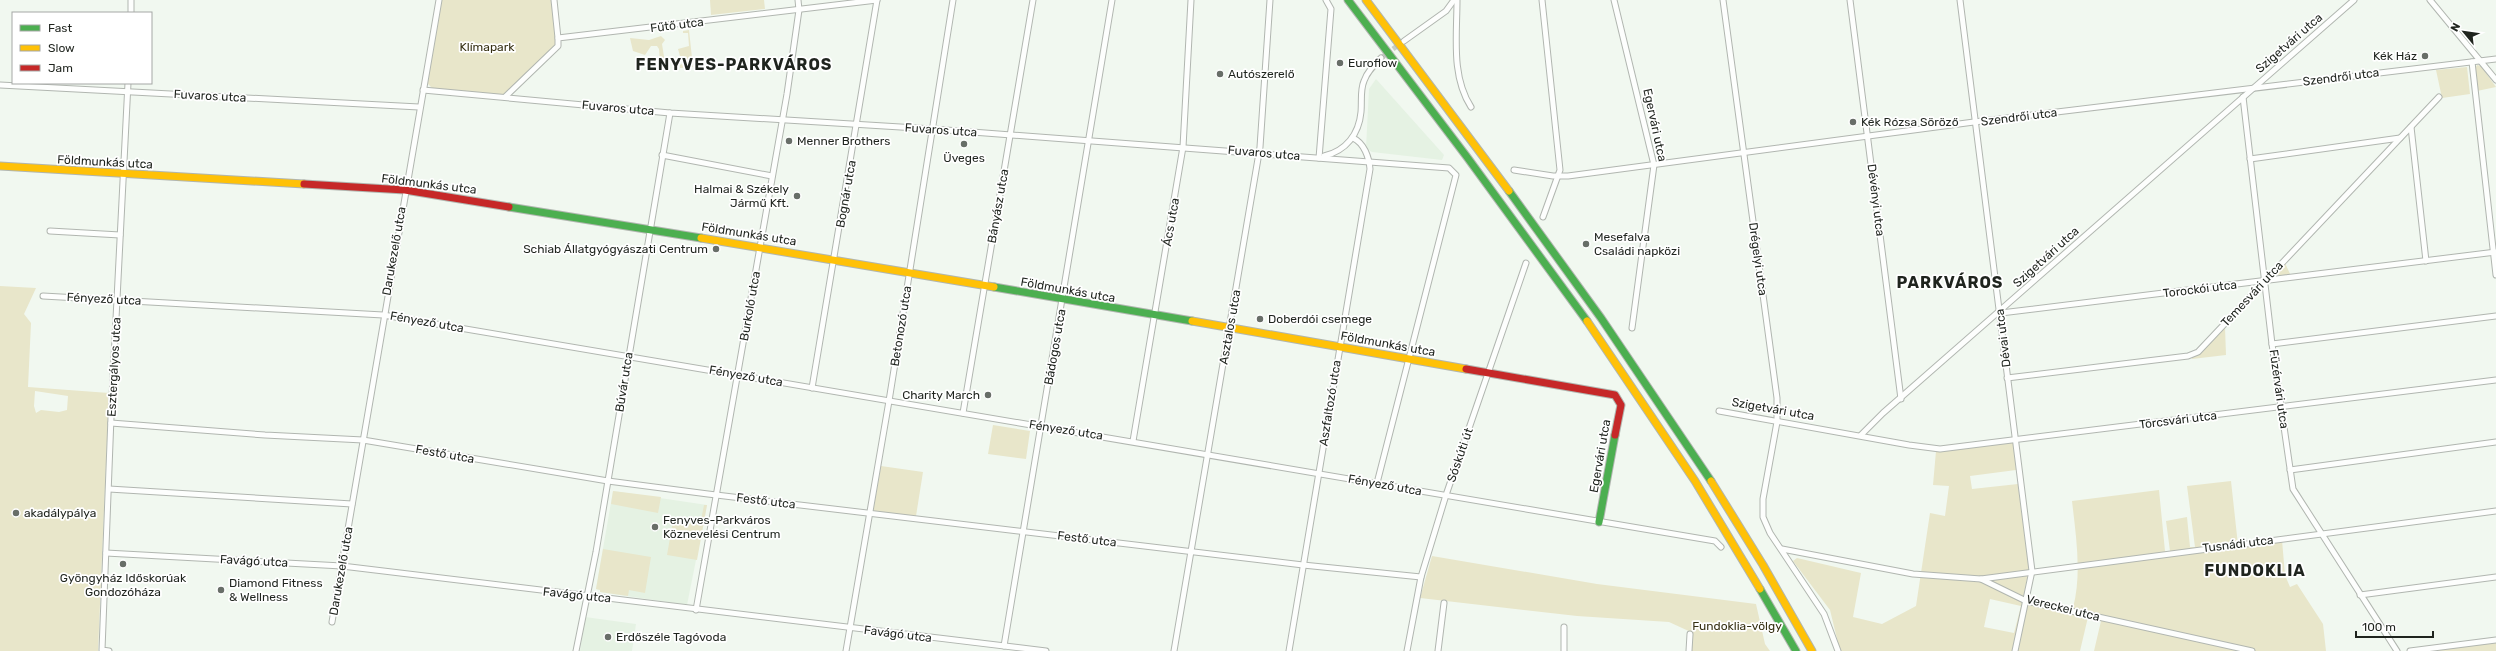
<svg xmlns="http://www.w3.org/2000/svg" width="2496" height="651" font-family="Rubik,sans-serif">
<rect width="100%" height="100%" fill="#f1f8f0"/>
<!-- built -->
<g fill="#e5f2e3">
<polygon points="1376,79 1444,155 1442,160 1372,152 1366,148 1369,89"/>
<polygon points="613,491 707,505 687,605 600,592 600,590 596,589"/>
<polygon points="585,617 636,624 632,651 580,651"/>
</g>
<!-- green -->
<g fill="#e8e6ca" fill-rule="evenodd">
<polygon points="442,0 552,0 556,45 504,96 433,89 427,83"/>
<polygon points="710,0 764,0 765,9 711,15"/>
<polygon points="689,30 693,67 680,68 680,65 684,63 684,56 680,56 678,49 689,46 688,33 683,33 683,31"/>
<polygon points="661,36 665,40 662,44 665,63 660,63 659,49 657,46 651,46 645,55 633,51 630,38 649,40"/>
<polygon points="2477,65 2481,66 2496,87 2477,91 2475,69"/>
<polygon points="2467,67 2470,94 2442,98 2436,70"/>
<polygon points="2285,263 2291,276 2277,275 2277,271"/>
<path d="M0,286L36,288L24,314L31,323L28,387L109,393L98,651H0ZM35,391L68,396L67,410L59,412L41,410L36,413L34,406Z"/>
<polygon points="2225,327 2226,355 2192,359 2192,356"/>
<polygon points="993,425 1030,431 1026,459 988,454"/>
<path d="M2013,442L2016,470L1970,476L1972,489L2018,484L2029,569L2023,598L2073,608C2082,574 2076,536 2072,501L2159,490L2165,551H2170L2166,521L2187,517L2190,547H2195L2187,486L2231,481L2238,545L2282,540L2285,575L2290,587L2297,584L2323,624L2326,651H2094L2101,621L2088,617L2080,651H1840L1830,610L1793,561L1797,558L1861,573L1853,617L1882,624L1916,606L1930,513L1945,516L1949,486L1933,485L1936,451ZM1990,599L2021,606L2014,633L1984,627Z"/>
<polygon points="881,466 923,472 916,516 873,512"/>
<polygon points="613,491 661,497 658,513 611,504"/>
<polygon points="704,505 707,505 697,560 667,555 673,521 700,525"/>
<polygon points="603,549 651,557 645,593 629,590 628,596 600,592 600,590 596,589"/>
<polygon points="1432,556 1597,584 1756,604 1765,644 1770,651 1691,651 1693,633 1669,622 1577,616 1420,598"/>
<polygon points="2496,641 2496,651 2421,651"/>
</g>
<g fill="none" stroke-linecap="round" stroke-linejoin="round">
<!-- street-tunnel -->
<polyline stroke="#c7cec6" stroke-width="5" stroke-dasharray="5 2.5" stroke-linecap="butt" points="1381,58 1401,43"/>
<defs>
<g id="street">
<polyline points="554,0 558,38"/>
<path d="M1457,0C1457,36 1451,76 1471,107"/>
<polyline points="1542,0 1560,170 1543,217"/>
<polyline points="1614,0 1654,165 1632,328"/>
<polyline points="1723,0 1777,398 1777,422 1763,499 1763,517 1770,533 1824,614 1838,651"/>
<polyline points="1850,0 1901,399"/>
<polyline points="1960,0 2032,571 2015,651"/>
<polyline points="2430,0 2496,80"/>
<polyline points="131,13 131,0"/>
<polyline points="1404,41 1446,11 1454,0"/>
<polyline points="2472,62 2496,275"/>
<polyline points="0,85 419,107"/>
<polyline points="423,90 670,113 933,129 1449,168 1456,175 1377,483"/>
<polyline points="505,97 558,46 558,38 877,0"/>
<polyline points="2243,97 2272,344 2293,489 2397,651"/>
<polyline points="2411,127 2426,261"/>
<polyline points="662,155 772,176"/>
<path d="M1324,156C1346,151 1359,134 1361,112C1362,101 1360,90 1364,81C1367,72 1374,65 1381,58"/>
<polyline points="1319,158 1331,9 1326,0"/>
<polyline points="2250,159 2400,138"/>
<polyline points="1514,170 1553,176 1568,176 1974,122 2496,59"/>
<polyline points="50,231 120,235"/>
<polyline points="43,296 383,315 1715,541 1721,547"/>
<polyline points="2001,313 2496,252"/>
<polyline points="2272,344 2496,316"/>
<polyline points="2007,378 2188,356 2198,352 2439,97"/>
<polyline points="812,388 877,0"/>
<polyline points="1719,411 1909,445 1940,449 2496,380"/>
<polyline points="963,413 1033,0"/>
<polyline points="111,423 265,435 363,440 608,481 708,494 1303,565 1421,577"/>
<polyline points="1861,435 1883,413 2354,0"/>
<polyline points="1133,441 1183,147 1191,0"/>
<polyline points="2290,470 2496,442"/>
<polyline points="109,489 352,504"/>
<polyline points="1782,549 1913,574 1981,579 2026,601 2252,651"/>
<polyline points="106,553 342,566 1046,651"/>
<polyline points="1981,579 2496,511"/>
<polyline points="2360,595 2496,577"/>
<polyline points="696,610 787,94 799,10 798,0"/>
<polyline points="332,622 439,0"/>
<polyline points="1004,646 1112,0"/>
<polyline points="109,651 102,650 111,417 128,83"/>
<polyline points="576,651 596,552 670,113"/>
<polyline points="846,651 889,401 953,0"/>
<polyline points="1174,651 1260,147 1270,0"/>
<path d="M1289,651L1370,169C1369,157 1364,143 1353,138"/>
<polyline points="1407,651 1421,577 1446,495 1526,263"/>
<polyline points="1438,651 1444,603"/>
<polyline points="1564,651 1564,627"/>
<polyline points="1689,651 1690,634"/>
<polyline points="2410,651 2496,640"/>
</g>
<g id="fast">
<polyline points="1348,0 1467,157 1587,321"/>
<polyline points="1509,191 1601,318 1711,481"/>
<polyline points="509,207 701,238"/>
<polyline points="994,287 1192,321"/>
<polyline points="1599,522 1615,435"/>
<polyline points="1760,589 1796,651"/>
</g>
<g id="slow">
<polyline points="1366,0 1509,191"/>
<polyline points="0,166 304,184"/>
<polyline points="701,238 994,287"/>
<polyline points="1192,321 1466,369"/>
<polyline points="1587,321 1695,481 1760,589"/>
<polyline points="1711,481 1763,565 1812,651"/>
</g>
<g id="jam">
<polyline points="304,184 405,190 509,207"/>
<polyline points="1466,369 1615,395 1621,405 1615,435"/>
</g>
</defs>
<!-- street casing -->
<use href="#street" stroke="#b1b6b0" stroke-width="7"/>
<!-- fast casing -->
<use href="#fast" stroke="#b1b6b0" stroke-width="9"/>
<!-- slow casing -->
<use href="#slow" stroke="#b1b6b0" stroke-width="9"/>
<!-- jam casing -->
<use href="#jam" stroke="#b1b6b0" stroke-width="9"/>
<!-- street -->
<use href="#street" stroke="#fdfefd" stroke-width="5"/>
<!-- fast -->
<use href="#fast" stroke="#4caf50" stroke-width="7"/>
<!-- slow -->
<use href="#slow" stroke="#ffc107" stroke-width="7"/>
<!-- jam -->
<use href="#jam" stroke="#c62828" stroke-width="7"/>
</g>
<!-- markers -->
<g fill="#686e68" stroke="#fff" stroke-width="1.5">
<circle cx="2425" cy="56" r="4"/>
<circle cx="1340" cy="63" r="4"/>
<circle cx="1220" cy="74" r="4"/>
<circle cx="1853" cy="122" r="4"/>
<circle cx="789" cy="141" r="4"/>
<circle cx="964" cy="144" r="4"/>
<circle cx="797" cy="196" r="4"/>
<circle cx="1586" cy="244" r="4"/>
<circle cx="716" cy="249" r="4"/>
<circle cx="1260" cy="319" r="4"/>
<circle cx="988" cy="395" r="4"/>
<circle cx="16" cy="513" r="4"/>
<circle cx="655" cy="527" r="4"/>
<circle cx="123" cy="564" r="4"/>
<circle cx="221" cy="590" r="4"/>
<circle cx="608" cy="637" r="4"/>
</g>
<g text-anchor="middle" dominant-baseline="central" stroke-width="3.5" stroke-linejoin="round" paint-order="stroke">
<!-- street labels -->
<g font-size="12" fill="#1f241e" stroke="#fff">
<text transform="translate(677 25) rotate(-7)">Fűtő utca</text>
<text transform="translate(2289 43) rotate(-41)">Szigetvári utca</text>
<text transform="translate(2341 77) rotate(-7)">Szendrői utca</text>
<text transform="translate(210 96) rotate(3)">Fuvaros utca</text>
<text transform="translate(618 108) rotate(5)">Fuvaros utca</text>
<text transform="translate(2019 117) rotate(-7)">Szendrői utca</text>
<text transform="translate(1655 125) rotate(78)">Egervári utca</text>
<text transform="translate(941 130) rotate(4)">Fuvaros utca</text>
<text transform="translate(1264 153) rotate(5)">Fuvaros utca</text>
<text transform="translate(105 162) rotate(3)">Földmunkás utca</text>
<text transform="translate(429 184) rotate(7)">Földmunkás utca</text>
<text transform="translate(846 194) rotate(-80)">Bognár utca</text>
<text transform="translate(1876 200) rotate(83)">Dévényi utca</text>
<text transform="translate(998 206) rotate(-80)">Bányász utca</text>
<text transform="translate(1171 222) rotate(-80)">Ács utca</text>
<text transform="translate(749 234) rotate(9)">Földmunkás utca</text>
<text transform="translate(394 251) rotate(-80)">Darukezelő utca</text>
<text transform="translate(2046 257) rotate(-42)">Szigetvári utca</text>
<text transform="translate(1758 259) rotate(82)">Drégelyi utca</text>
<text transform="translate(2200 289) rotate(-7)">Torockói utca</text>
<text transform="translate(1068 290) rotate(10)">Földmunkás utca</text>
<text transform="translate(2252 294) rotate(-47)">Temesvári utca</text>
<text transform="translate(104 299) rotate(3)">Fényező utca</text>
<text transform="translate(750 306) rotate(-80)">Burkoló utca</text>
<text transform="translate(427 322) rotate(10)">Fényező utca</text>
<text transform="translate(901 326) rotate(-81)">Betonozó utca</text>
<text transform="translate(1230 327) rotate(-80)">Asztalos utca</text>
<text transform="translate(2003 338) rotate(-97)">Dévai utca</text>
<text transform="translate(1388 344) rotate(10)">Földmunkás utca</text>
<text transform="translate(1055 347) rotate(-80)">Bádogos utca</text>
<text transform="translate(114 367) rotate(-87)">Esztergályos utca</text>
<text transform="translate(746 376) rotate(10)">Fényező utca</text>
<text transform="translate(624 382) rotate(-81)">Búvár utca</text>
<text transform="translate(2279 389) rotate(82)">Füzérvári utca</text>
<text transform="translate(1330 403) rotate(-81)">Aszfaltozó utca</text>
<text transform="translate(1773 409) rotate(10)">Szigetvári utca</text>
<text transform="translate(2178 420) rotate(-7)">Törcsvári utca</text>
<text transform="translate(1066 430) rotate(9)">Fényező utca</text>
<text transform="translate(445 454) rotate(10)">Festő utca</text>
<text transform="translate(1460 455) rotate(-71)">Sóskúti út</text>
<text transform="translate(1600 456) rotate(-80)">Egervári utca</text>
<text transform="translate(1385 485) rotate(10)">Fényező utca</text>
<text transform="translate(766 501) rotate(7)">Festő utca</text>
<text transform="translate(1087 539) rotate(7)">Festő utca</text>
<text transform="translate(2238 544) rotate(-7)">Tusnádi utca</text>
<text transform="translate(254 561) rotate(3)">Favágó utca</text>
<text transform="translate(341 571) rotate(-80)">Darukezelő utca</text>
<text transform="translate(577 595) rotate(6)">Favágó utca</text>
<text transform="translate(2063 608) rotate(14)">Vereckei utca</text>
<text transform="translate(898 634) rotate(7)">Favágó utca</text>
</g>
<!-- park labels -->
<g font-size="12" fill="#363013" stroke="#fff">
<text x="487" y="47">Klímapark</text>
<text x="1737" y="626">Fundoklia-völgy</text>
</g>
<!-- poi labels -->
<g font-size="12" fill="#1f241e" stroke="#fff" text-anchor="start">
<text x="2417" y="56" text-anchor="end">Kék Ház</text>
<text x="1348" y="63">Euroflow</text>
<text x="1228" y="74">Autószerelő</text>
<text x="1861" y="122">Kék Rózsa Söröző</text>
<text x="797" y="141">Menner Brothers</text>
<text x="964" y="158" text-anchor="middle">Üveges</text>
<text x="789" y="189" text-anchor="end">Halmai &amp; Székely<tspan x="789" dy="14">Jármű Kft.</tspan></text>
<text x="1594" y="237">Mesefalva<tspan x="1594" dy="14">Családi napközi</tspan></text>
<text x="708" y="249" text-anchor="end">Schiab Állatgyógyászati Centrum</text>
<text x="1268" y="319">Doberdói csemege</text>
<text x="980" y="395" text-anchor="end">Charity March</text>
<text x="24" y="513">akadálypálya</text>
<text x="663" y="520">Fenyves-Parkváros<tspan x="663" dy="14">Köznevelési Centrum</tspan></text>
<text x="123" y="578" text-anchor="middle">Gyöngyház Időskorúak<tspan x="123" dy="14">Gondozóháza</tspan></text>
<text x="229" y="583">Diamond Fitness<tspan x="229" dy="14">&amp; Wellness</tspan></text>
<text x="616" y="637">Erdőszéle Tagóvoda</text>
</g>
<!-- district labels -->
<g font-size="16" font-weight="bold" letter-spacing="1" fill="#1f241e" stroke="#fff">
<text x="734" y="64">FENYVES-PARKVÁROS</text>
<text x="1950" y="282">PARKVÁROS</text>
<text x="2255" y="570">FUNDOKLIA</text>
</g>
</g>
<!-- legend -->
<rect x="12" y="12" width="140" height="72" fill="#ffffff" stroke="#a5a7a5"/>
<rect x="20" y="25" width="20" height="6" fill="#4caf50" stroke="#a5a7a5"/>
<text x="48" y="32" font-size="12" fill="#1f241e">Fast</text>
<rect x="20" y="45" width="20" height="6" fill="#ffc107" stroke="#a5a7a5"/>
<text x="48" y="52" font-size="12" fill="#1f241e">Slow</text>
<rect x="20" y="65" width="20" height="6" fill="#c62828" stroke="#a5a7a5"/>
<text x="48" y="72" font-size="12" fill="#1f241e">Jam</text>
<!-- north arrow -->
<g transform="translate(2464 32) rotate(299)" stroke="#ffffff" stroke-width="3" paint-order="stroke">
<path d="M0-3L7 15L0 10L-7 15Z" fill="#1f241e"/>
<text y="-6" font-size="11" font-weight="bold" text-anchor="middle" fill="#1f241e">N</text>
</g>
<!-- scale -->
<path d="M2356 631v6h77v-6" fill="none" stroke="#1f241e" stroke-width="2"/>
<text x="2362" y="631" font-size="12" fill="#1f241e" stroke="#ffffff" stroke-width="3" paint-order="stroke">100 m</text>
</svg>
